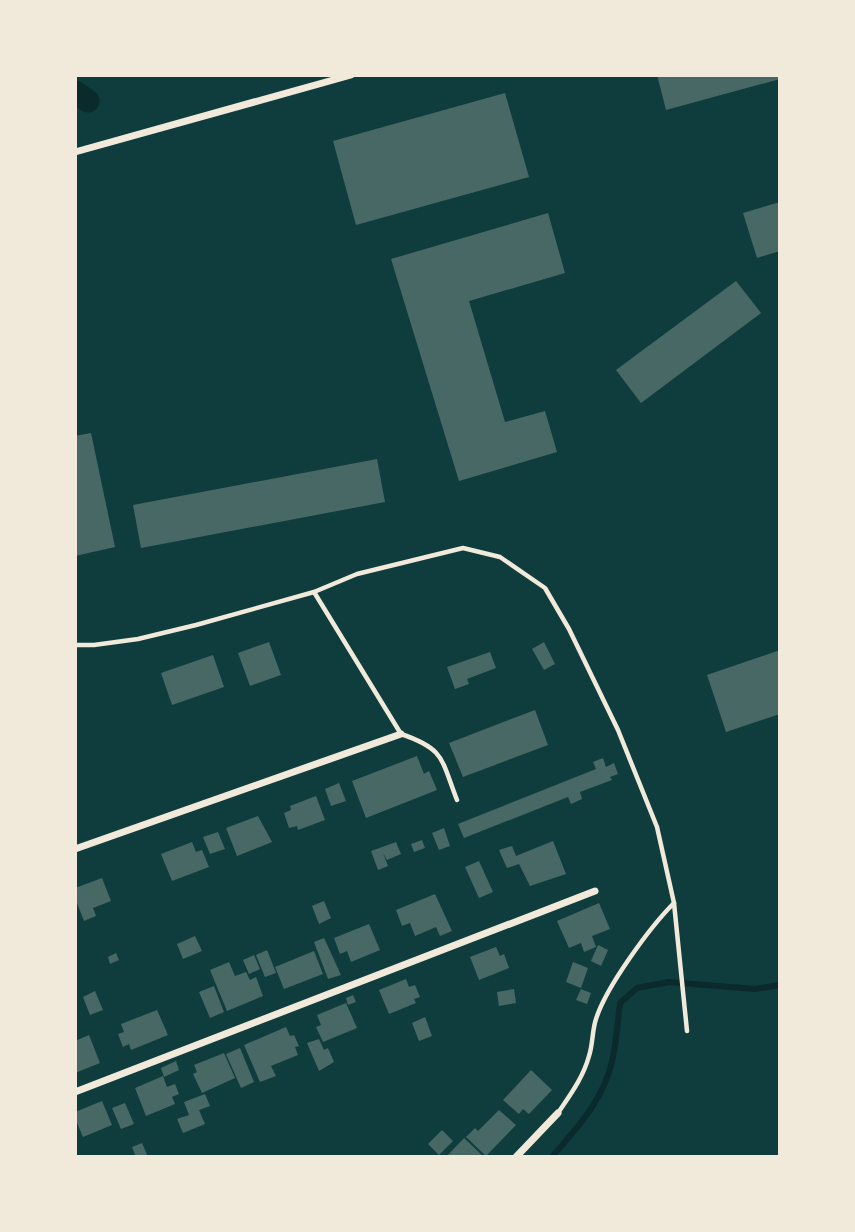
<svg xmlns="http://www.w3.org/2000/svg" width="855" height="1232" font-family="'Source Sans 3',sans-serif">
<rect width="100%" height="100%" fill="#0f3d3e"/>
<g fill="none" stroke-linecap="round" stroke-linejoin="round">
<!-- stream -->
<path stroke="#0a2a2b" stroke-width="6" d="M552,1157C574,1131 597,1107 608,1075C616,1052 617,1027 620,1003L637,988L669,982L755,989L780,985"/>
<!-- canal -->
<polyline stroke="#0a2a2b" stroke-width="23" points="75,92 88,101"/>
</g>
<!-- building -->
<g fill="#486865">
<polygon points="657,75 780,75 780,79 666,110"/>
<polygon points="505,93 529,177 356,225 333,141"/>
<polygon points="780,202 780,251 757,258 743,213"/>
<polygon points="548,213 565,273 469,301 505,422 545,411 557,452 459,481 391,259"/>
<polygon points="736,281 761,313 641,403 616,370"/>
<polygon points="91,433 115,547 75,556 75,436"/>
<polygon points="377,459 385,502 141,548 133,505"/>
<polygon points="269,642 281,675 250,686 238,653"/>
<polygon points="544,642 555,664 544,670 532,649"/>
<polygon points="780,650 780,714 726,732 707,675"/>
<polygon points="490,652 496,668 467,679 469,684 455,689 447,667"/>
<polygon points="213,655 224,687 172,705 161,673"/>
<polygon points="535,710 548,745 463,777 449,743"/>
<polygon points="417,756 424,774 429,771 437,790 366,818 352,781"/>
<polygon points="603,758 606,767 614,763 618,774 610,777 612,780 580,792 582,799 571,804 568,797 464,838 458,824 596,769 593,762"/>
<polygon points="339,783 346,801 331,806 325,789"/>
<polygon points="316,796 325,820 298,830 297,826 289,828 284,813 291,810 290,806"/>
<polygon points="258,816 272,842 237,856 226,828"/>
<polygon points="444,828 450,846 439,850 432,833"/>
<polygon points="218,832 225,849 210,854 203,837"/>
<polygon points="422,840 425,848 414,852 411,844"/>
<polygon points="553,841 566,874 530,886 519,864 507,868 499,850 512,846 516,856"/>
<polygon points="192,842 196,852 202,850 209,867 172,881 161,854"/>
<polygon points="396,842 401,854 387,860 383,853 388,866 378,870 371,851"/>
<polygon points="479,861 493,892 479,898 465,867"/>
<polygon points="102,878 111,901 93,908 96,916 84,921 75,898 75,888"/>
<polygon points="435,894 452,931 440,936 436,927 415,936 410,923 402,926 396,910"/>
<polygon points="324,901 331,918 319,924 312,906"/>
<polygon points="599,903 610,929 592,936 596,947 584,952 581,943 569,948 557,921"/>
<polygon points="369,924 380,950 351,962 347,951 340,954 334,938"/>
<polygon points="195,936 202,951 183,959 177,944"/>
<polygon points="324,938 341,975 328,979 314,942"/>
<polygon points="598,945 608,950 601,966 591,961"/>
<polygon points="496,947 500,956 504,954 509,968 479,980 470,957"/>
<polygon points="267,950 276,973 265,977 256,955"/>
<polygon points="314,951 323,974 284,989 275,967"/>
<polygon points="116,953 119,960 110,964 108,957"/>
<polygon points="254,955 260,969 249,974 243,960"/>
<polygon points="229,962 235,976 246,972 250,980 256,977 263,996 227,1011 210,970"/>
<polygon points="573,962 588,968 581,988 566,982"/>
<polygon points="406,979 409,987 415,985 420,997 414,999 416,1003 389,1014 379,990"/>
<polygon points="214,986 224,1012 210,1018 199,992"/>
<polygon points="514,989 516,1003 499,1006 497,992"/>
<polygon points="581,989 591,993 587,1004 576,1000"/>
<polygon points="95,991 103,1010 90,1015 83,997"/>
<polygon points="353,995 356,1002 348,1005 346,998"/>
<polygon points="346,1003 357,1028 323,1042 316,1027 321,1025 317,1015"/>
<polygon points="157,1010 168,1035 131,1050 129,1044 123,1047 118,1034 124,1032 121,1024"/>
<polygon points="425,1017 432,1036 419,1041 412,1023"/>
<polygon points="286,1027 290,1036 294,1035 299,1046 295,1047 298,1055 271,1066 276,1076 260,1082 244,1045"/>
<polygon points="89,1035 100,1063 75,1073 75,1041"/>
<polygon points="319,1039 324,1050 328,1048 334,1062 319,1071 307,1043"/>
<polygon points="240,1048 254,1082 241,1088 226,1054"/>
<polygon points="224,1053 235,1078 202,1093 193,1074 197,1072 194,1065"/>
<polygon points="176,1061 179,1070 164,1077 161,1068"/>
<polygon points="531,1070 552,1090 529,1114 523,1109 519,1114 503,1100"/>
<polygon points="163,1076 167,1087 175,1084 179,1094 172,1097 175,1104 146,1116 135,1088"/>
<polygon points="205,1094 210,1106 199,1110 205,1124 183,1133 177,1119 189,1115 184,1102"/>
<polygon points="102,1101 112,1125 83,1137 75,1118 75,1112"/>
<polygon points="125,1103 134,1124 121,1129 112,1108"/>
<polygon points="499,1110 516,1125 486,1156 466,1137 475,1128 478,1131"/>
<polygon points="442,1130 453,1141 439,1155 428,1144"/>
<polygon points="464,1138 484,1157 450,1157 448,1155"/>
<polygon points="142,1143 148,1157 136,1157 132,1147"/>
</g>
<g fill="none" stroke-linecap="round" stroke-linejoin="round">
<!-- service -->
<g stroke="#f1e9da" stroke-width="4.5">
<path d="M314,592L401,734C445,749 441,759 457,800"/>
<polyline points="75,645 94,645 138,639 196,625 314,592 357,574 463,548 500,557 545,588 569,629 618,730 657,827 674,903 687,1031"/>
<path d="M558,1113C570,1095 583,1078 589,1056C593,1044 592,1031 596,1019C606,987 650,927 674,903"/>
</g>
<!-- minor -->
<g stroke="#f1e9da" stroke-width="7">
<polyline points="75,152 351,75"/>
<polyline points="75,849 401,734"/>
<polyline points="75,1092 595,891"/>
<polyline points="516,1157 558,1113"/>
</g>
</g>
<!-- border -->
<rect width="855" height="1232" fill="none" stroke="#f1e9da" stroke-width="154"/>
</svg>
